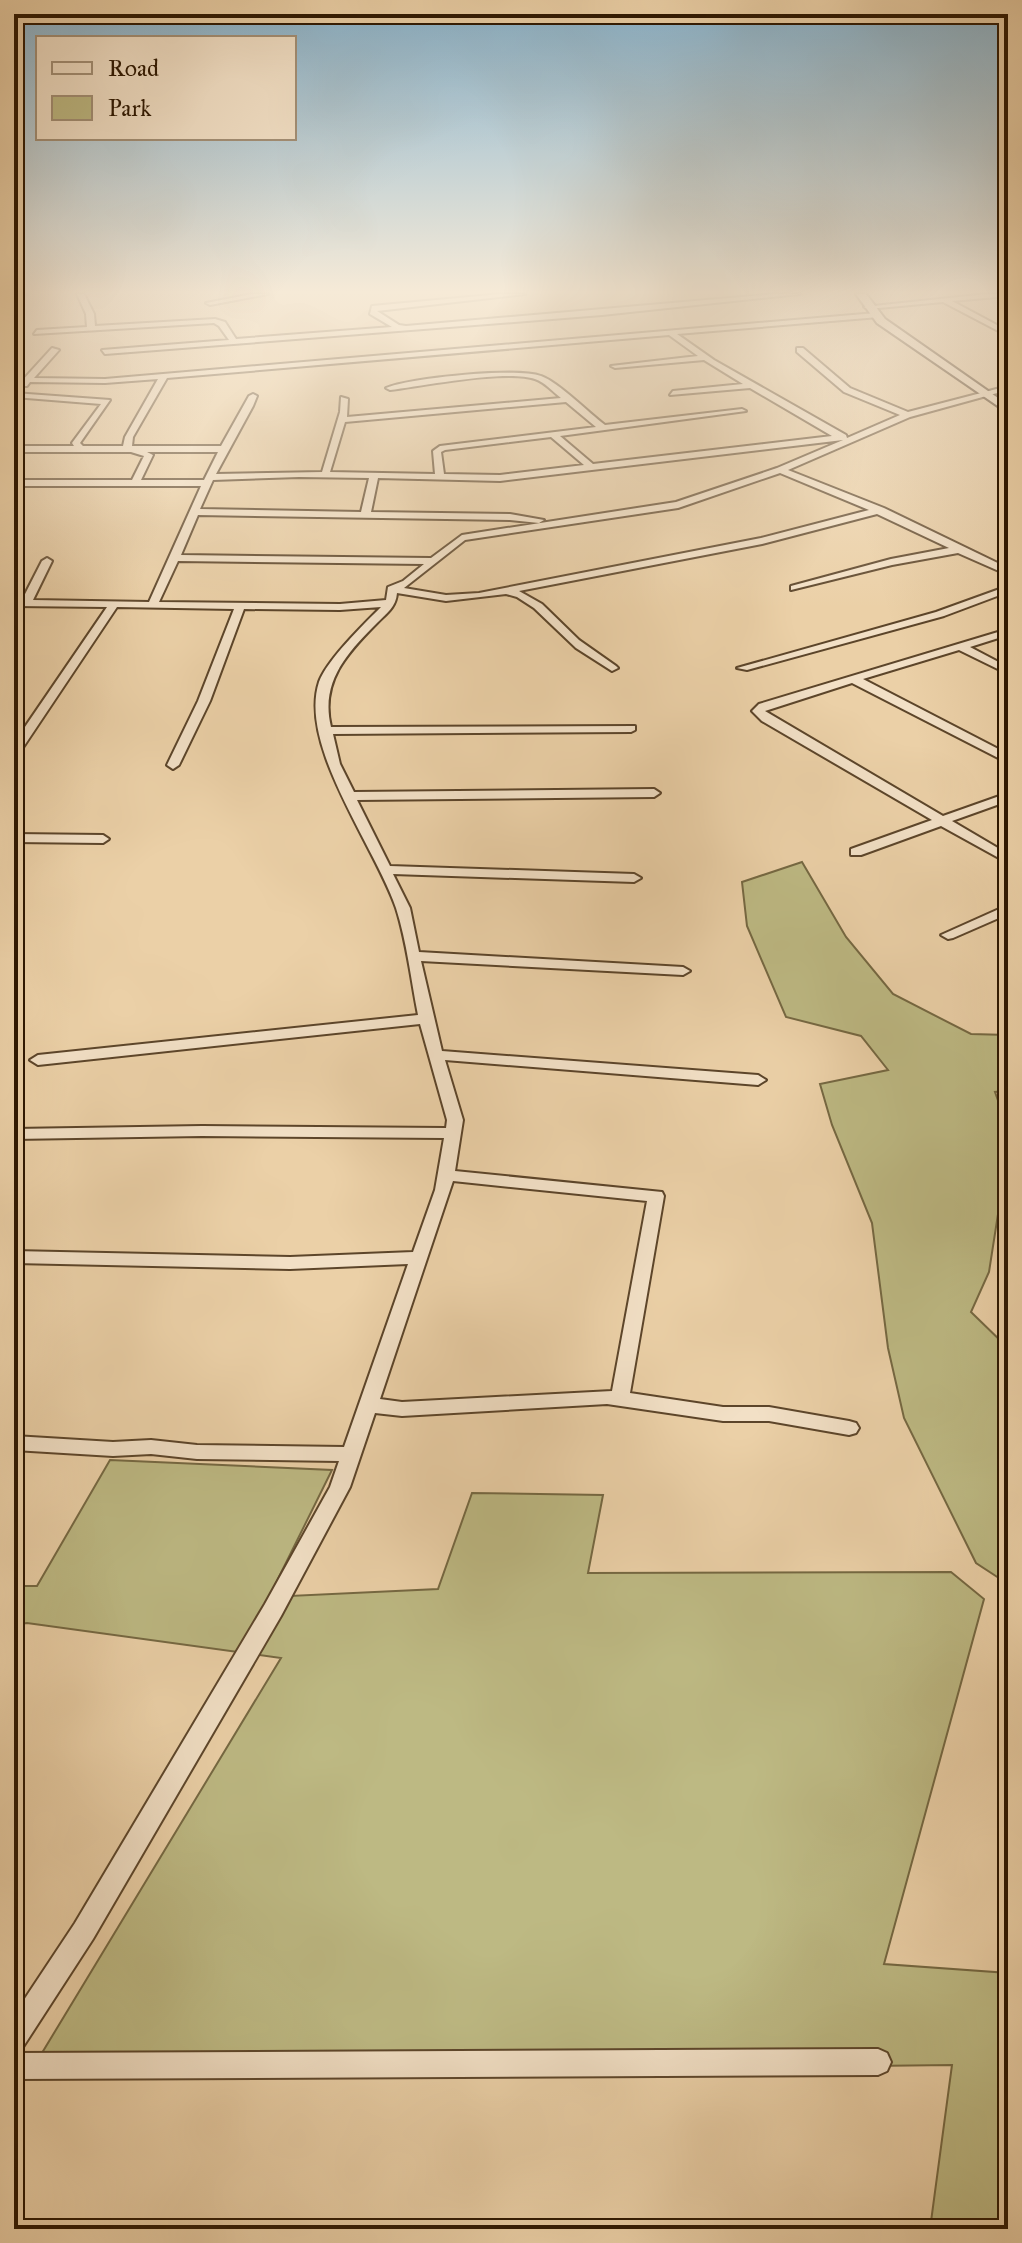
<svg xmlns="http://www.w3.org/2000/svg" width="1022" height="2243" font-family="'IM FELL Great Primer',serif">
<rect width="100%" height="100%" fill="#ebd0a7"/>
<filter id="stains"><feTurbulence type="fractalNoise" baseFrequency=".0025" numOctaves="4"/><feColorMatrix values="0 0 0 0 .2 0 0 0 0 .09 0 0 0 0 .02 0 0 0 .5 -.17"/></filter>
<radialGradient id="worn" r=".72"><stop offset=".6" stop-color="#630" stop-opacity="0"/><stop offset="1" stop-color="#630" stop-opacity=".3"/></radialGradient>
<!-- green -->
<g fill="#bdb983" stroke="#756842" stroke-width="2">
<polygon points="802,862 846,937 893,994 971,1034 1008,1035 1008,1091 995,1092 1008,1129 1008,1150 989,1272 971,1312 1008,1348 1008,1584 976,1563 904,1418 888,1348 872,1223 832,1125 820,1084 888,1070 861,1036 786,1017 747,926 742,882"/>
<polygon points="110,1460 332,1470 269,1597 438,1589 472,1493 603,1495 588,1573 951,1572 984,1599 884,1964 1008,1973 1008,2229 930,2229 952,2065 28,2076 281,1658 27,1623 14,1625 14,1586 37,1586"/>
</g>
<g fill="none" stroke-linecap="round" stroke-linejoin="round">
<defs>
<g id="street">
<polygon points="18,294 26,294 14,304 14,298"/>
<polygon points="77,294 84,294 94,314 95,326 215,319 225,322 236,339 392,327 370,314 372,306 501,294 525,294 377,311 399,325 406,326 776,294 800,294 602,315 105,354 102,350 229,340 219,326 214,323 34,334 37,330 87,327 86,314"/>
<polygon points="252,294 268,294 210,305 206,303"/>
<polygon points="987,294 1008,294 1008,296 952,301 1008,331 1008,336 943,302 868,309 864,307"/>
<path d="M876,313L879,317L677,334L714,360L846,435L847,438L900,415L844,392L797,352V348H803L850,388L908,412L1008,386V390L910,417L788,470L884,508L1008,568V575L958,553L892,565L791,590V586L891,559L949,548L877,514L762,544L519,591L542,604L579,640L616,666L618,668L612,671L576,648L534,608L517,597L506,594L446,601L397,593C396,607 387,613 377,623C347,653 320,682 331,727L635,726V730L631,732L333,734L340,764L354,792L654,789L660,793L654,797L357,800L390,866L634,874L641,878L634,882L393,874L410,908L419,952L683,967L690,971L683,975L421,961L442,1051L758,1075L766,1080L758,1085L445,1060L463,1120L455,1171L662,1192L664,1196L630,1393L723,1407H769L849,1421L856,1423L859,1428L856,1433L849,1435L769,1421H723L607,1404L402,1416L375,1413L350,1487L281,1616L93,1939L23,2047L14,2051V2015L75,1923L265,1604L330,1487L339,1461L197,1459L151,1454L113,1456L14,1450V1436L113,1442L151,1440L197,1445L344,1447L408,1264L290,1269L14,1263V1251L290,1257L413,1252L435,1190L444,1138L202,1136L14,1139V1129L202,1126L446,1128L447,1120L420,1024L38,1065L30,1060L38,1055L418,1015C411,980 407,942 396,908C376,848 298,746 319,682C327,660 364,624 381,607L340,610L244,609L210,701L179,765L173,769L167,765L198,701L234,609L117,607L18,755L14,756V743L107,607L14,606V600H22L42,561L47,558L52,561L33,600L149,602L201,486H14V480H132L144,456L131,452H14V446H74L72,443L101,404L14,397V393L110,400L80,443L83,446H123L125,437L158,379L105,383L30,382L27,386H21V382L52,348L59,350L34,378L105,379ZM669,335L698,356L611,366L615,368L704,360L743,384L673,391L670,395L750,388L832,436L593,464L560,436L746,411L742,409L605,425C589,413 558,382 541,376C518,367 407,378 386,388L390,390C422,386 508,369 535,379C545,382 553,392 561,398L347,417L348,399L341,397L340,412L322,472L216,474L253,406L257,396L253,394L249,396L221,446H132L133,437L167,378ZM566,402L596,427L440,446L433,451L435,474L330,472L345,422ZM551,437L584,465L500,475L444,474L441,452L445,450ZM843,440L777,468L676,502L462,535L431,558L181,555L198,515L510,520L539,523L544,520L510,514L371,512L378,478L500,481ZM147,452H218L204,480H141L153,455ZM780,473L869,510L761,538L479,593L446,595L404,588L465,540L678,508ZM299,477L369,478L361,512L200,509L213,480ZM178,561L424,564L403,581L388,587L386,600L340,604L159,602ZM453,1181L647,1201L612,1391L402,1402L380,1399Z"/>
<polygon points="1008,586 1008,592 944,616 747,670 737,668 936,612"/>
<polygon points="1008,629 1008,635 970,647 1008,667 1008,674 959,650 863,679 1008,754 1008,763 852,683 765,711 943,816 1008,793 1008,801 952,821 1008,854 1008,863 941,826 861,855 851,855 851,849 932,820 762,721 752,711 759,704"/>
<polygon points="14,834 103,835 109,839 103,843 14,842"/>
<polygon points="1008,905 1008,914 953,938 948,939 941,935"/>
<polygon points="878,2049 887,2053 891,2062 887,2071 878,2075 14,2079 14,2053"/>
</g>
<polygon id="secondary" points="856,294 866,294 885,319 1008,405 1008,413 877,323"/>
</defs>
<!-- street casing -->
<use href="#street" stroke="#5c452a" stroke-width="4"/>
<!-- secondary casing -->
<use href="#secondary" stroke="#2d1701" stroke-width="4"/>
<!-- street -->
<use href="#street" fill="#f2e0c6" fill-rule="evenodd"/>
<!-- secondary -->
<use href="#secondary" fill="#f2e0c6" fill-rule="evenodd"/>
</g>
<!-- sky -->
<linearGradient id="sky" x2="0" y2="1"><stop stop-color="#88b5d1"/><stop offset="0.48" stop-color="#f6ead7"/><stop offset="1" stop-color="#f6ead7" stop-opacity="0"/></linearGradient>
<rect width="1022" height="608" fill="url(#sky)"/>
<!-- margin -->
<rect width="1022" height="2243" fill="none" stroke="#ebd0a7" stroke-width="48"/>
<rect x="16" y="16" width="990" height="2211" fill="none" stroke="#2d1701" stroke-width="4"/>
<rect x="24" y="24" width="974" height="2195" fill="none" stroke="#2d1701" stroke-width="2"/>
<!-- legend -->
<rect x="36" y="36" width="260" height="104" fill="#f2e0c6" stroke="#a39077" stroke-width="2"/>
<rect x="52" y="62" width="40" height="12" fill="#f2e0c6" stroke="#a39077" stroke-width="2"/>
<text x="108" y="76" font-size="24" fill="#2d1701">Road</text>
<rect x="52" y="96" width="40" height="24" fill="#bdb983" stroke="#a39077" stroke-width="2"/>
<text x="108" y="116" font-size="24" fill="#2d1701">Park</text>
<rect width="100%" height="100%" filter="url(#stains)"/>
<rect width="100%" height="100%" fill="url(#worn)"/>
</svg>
